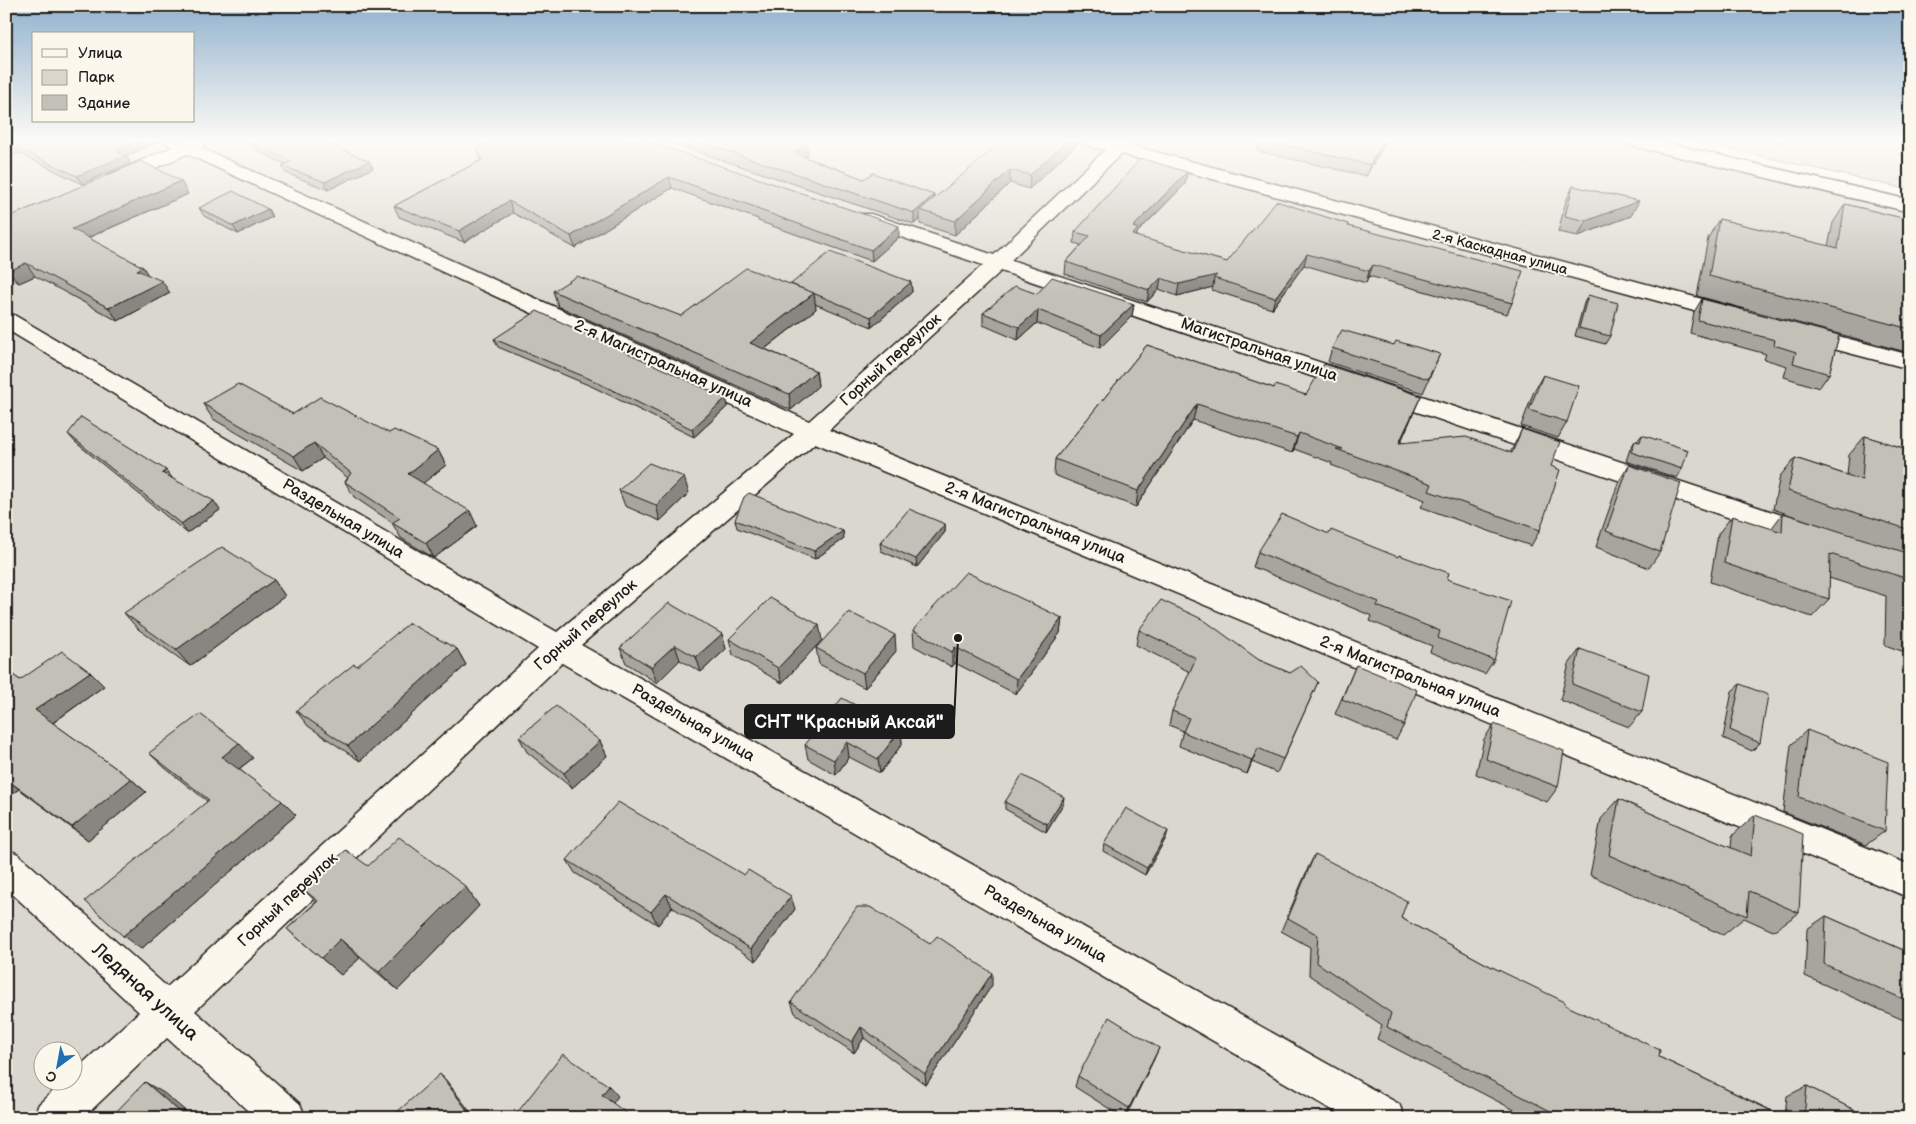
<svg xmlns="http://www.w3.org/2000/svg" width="1916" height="1124" font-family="'Balsamiq Sans',sans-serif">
<rect width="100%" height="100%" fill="#fbf7ec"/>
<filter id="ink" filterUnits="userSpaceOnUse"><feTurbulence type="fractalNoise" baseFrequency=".02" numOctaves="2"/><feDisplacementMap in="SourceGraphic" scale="10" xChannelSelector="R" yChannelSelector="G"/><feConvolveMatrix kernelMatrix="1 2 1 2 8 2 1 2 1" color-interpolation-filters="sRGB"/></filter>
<g filter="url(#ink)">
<!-- green -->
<g fill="#dad7ce" stroke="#7b7a75" fill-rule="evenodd">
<path d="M1615,140L1910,210V1118H6V141ZM42,1052H72V1082H42Z"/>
<polygon points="1695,141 1910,141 1910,190"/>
</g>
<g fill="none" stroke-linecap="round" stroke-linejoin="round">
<defs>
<g id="minor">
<polygon points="161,140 204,140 206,143 201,148 809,421 983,265 857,222 854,218 857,214 871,214 994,255 1105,150 1083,144 1080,140 1134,140 1130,145 1743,310 1746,315 1743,320 1735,322 1727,320 1121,154 1011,260 1821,528 1824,535 1821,542 1811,545 1801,542 1001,271 829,430 1910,865 1910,898 815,443 581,645 1399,1104 1405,1118 1346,1118 562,663 195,1011 300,1104 306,1118 256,1118 167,1038 83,1118 33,1118 39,1104 63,1082 72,1082 72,1073 139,1012 6,888 6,849 18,854 167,987 538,649 6,329 6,313 14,315 557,632 794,434 187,154 120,184 106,184 104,180 106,176 172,147"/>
<polygon points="1620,140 1654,140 1910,200 1910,212 1629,145"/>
<polygon points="1800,326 1910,355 1910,369 1792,338 1789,333 1792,328"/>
</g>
</defs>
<!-- minor casing -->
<use href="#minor" stroke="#1c1c1c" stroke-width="3"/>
<!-- minor -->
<use href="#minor" fill="#fbf7ec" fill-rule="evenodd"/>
</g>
<!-- wall -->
<g fill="#a8a59e" stroke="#1c1c1c">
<polygon points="6,140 160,141 126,156 130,163 82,184 19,153 6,159"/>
<polygon points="662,140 798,140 808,155 805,157 864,179 934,195 934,199 1079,142 1029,189 1010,183 955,235 920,224 920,219 914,224"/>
<polygon points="1259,140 1387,140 1366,176 1257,151"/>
<polygon points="249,142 369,161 373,168 328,190 286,173 282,166 285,164 253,149"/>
<polygon points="591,142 899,237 872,261 758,221 758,219 672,188 575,248 513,213 464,242 399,217 394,206 481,160 477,148"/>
<polygon points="1187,172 1185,184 1137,233 1136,237 1227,262 1348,226 1512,303 1507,314 1369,276 1366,283 1304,265 1272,309 1212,290 1213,287 1177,296 1159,289 1147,302 1065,274 1066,262 1081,245 1074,243 1075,232"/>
<polygon points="1573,186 1631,216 1578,236 1558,232 1566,201"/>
<polygon points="188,194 88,238 143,267 147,274 170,293 118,321 35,276 19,283 6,275 6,218"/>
<polygon points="1845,204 1910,220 1910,353 1697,296 1708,238 1719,219 1828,246 1833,223"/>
<polygon points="199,208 268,209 272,217 238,234 204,216"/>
<polygon points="911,282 912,292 872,327 815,304 816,309 765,349 816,371 818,386 791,410 558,306 553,291 681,316 791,285"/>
<polygon points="1037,294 1134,304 1132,316 1100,348 1037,323 1018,340 983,325 983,313"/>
<polygon points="1588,295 1610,336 1605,344 1575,336 1584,303"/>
<polygon points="1702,299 1839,335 1829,374 1819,388 1784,377 1787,366 1764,359 1766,354 1690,333 1694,312"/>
<polygon points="494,339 726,398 728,406 694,437 593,387 498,347"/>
<polygon points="1147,345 1274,388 1306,395 1414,412 1400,443 1510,453 1522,429 1551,466 1540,530 1531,546 1421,507 1425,500 1331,465 1332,463 1294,449 1292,453 1193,420 1136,507 1054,475 1055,459"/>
<polygon points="1394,345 1440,354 1423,393 1328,362 1332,348"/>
<polygon points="1543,375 1567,422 1558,438 1521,426 1534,391"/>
<polygon points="203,404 293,414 389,433 438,450 446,465 423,483 477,526 434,558 401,538 392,523 393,523 354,497 345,482 348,478 323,458 303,471 213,419"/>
<polygon points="68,434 220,510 187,533 75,442"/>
<polygon points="1642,435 1682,469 1677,478 1626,461 1630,449 1635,441 1637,441"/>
<polygon points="1865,436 1910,450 1910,654 1885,645 1886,596 1829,578 1829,599 1812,617 1710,582 1718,534 1732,516 1771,529 1783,513 1822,526 1773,509 1780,476 1795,458 1847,475 1849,455"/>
<polygon points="1629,465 1660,552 1649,568 1596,547 1619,481"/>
<polygon points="619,490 689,493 660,521 625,506"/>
<polygon points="735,520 843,531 844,539 815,559 737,528"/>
<polygon points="945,524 945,532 917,567 881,551 880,543"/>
<polygon points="1329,534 1447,579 1494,660 1485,674 1430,652 1432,646 1370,621 1372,616 1253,567 1258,552"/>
<polygon points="274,580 285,596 190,666 138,629 124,613"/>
<polygon points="1062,618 1060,633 1016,694 955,663 952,667 914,646 913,630"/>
<polygon points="1139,630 1259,660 1290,673 1318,682 1277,773 1252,762 1247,774 1179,746 1183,731 1169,725 1172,711 1190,672 1136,645"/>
<polygon points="722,634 726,649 701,672 680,660 657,683 626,663 620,648"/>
<polygon points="729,639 822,640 782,683 733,655"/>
<polygon points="816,648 896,651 865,688 819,664"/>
<polygon points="457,649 466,665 360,761 308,726 296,711 357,666"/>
<polygon points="1580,649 1642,712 1629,727 1560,700 1569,664"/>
<polygon points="1356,665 1404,725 1396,740 1335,714"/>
<polygon points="6,670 20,680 104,686 53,723 131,779 146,792 88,840 19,789 13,793 6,788"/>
<polygon points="1740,684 1760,743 1752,751 1723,738 1732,691"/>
<polygon points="1494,724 1558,787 1547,802 1476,774 1484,739"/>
<polygon points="901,729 902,744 880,773 849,757 836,775 808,759 805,745"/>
<polygon points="1807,730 1885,831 1866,845 1783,812 1791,745"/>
<polygon points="519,737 600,741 607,756 572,788 527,752"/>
<polygon points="149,753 253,758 239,769 296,815 141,949 207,801 165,768"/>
<polygon points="1619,799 1686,829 1731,848 1732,836 1755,815 1799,913 1773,931 1744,918 1723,935 1590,875 1601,819"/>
<polygon points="1005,802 1063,804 1046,832 1005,809"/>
<polygon points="1166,838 1145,875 1103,851 1104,844"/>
<polygon points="1315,854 1401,918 1488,965 1565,1005 1659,1057 1785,1117 1787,1096 1807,1086 1870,1118 1530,1118 1377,1039 1382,1025 1309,975 1310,947 1281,931 1308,868"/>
<polygon points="567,860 795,909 756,961 672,907 658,925 575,873"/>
<polygon points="368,866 465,886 479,906 398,990 360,958 341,975 287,929 316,902 303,889"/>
<polygon points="1826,916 1910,953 1910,1023 1805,976 1807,929"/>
<polygon points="992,985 926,1085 864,1038 854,1053 795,1013 791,1002"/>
<polygon points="1154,1059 1125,1118 1124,1118 1075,1087 1078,1076"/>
</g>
<!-- shaded-wall -->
<g fill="#888681" stroke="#1c1c1c">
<polygon points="140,140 160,140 160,141 126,156 130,163 82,184 77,176 116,151"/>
<polygon points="1068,140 1079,140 1079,142 1029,189 1030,175"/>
<polygon points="1384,140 1387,140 1366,176 1370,165"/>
<polygon points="807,144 808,155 796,164 794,153"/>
<polygon points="13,146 19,153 6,159 6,149"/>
<polygon points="369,161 373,168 328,190 325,182"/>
<polygon points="1010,170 1010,183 955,235 955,221"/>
<polygon points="1187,172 1185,184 1137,233 1136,240 1130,247 1133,227"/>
<polygon points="669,177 672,188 575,248 571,236"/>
<polygon points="181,181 188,194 80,241 72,229"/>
<polygon points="934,195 934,207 920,210 920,219 914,224 914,213"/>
<polygon points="509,201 513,213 464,242 459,231"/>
<polygon points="1639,201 1631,216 1578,236 1586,221"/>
<polygon points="268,209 272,217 238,234 233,226"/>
<polygon points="899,226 899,237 872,261 871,250"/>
<polygon points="1307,254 1304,265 1272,309 1275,298"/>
<polygon points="26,263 35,276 19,283 9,271"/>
<polygon points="1373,265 1369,276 1366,283 1369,271"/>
<polygon points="143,267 151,280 137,270"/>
<polygon points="1217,275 1214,278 1213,287 1177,296 1179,284"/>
<polygon points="1161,278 1159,289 1147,302 1149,290"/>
<polygon points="162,281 170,293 118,321 109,308"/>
<polygon points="911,282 912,292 872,327 871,317"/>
<polygon points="814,293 816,309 753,358 750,343"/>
<polygon points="1134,304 1132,316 1100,348 1101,335"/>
<polygon points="1038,310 1037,323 1018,340 1019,327"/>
<polygon points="816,371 818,386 791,410 789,394"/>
<polygon points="1421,396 1393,460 1399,443"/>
<polygon points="726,398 728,406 694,437 692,429"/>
<polygon points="1197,404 1193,420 1136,507 1138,491"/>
<polygon points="1299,433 1294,449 1292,453 1297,437"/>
<polygon points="6,441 13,449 6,453"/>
<polygon points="314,443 323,458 303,471 294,456"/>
<polygon points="438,450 446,465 416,489 408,474"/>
<polygon points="166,470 173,479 162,473"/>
<polygon points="684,477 689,493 660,521 656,505"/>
<polygon points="214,501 220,510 187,533 181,524"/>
<polygon points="470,511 477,526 434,558 426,543"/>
<polygon points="945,524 945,532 917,567 916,559"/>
<polygon points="843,531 844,539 815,559 814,551"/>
<polygon points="274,580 285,596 190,666 176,650"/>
<polygon points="1062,618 1060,633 1016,694 1017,679"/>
<polygon points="819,625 822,640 782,683 778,668"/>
<polygon points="722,634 726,649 701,672 696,657"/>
<polygon points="895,635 896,651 865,688 863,673"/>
<polygon points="675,645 680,660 657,683 651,667"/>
<polygon points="955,647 955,663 952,667 952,652"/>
<polygon points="457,649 466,665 360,761 348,746"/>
<polygon points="90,672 104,686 51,724 35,710"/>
<polygon points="901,729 902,744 880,773 878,759"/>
<polygon points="600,741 607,756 572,788 564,773"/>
<polygon points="847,742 849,757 836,775 834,760"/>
<polygon points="239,743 253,758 236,771 222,757"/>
<polygon points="1258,748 1252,762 1247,774 1252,760"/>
<polygon points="6,779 19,789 13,793 6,788"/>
<polygon points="131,779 146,792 88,840 72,827"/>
<polygon points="1064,797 1063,804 1046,832 1047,824"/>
<polygon points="282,801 296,815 141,949 123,936"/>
<polygon points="1168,831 1166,838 1145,875 1147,868"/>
<polygon points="465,886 479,906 398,990 379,972"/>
<polygon points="666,894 672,907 658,925 651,912"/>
<polygon points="791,896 795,909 756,961 751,949"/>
<polygon points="340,939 360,958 341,975 321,958"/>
<polygon points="992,973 992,985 926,1085 925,1074"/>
<polygon points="861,1027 864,1038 854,1053 852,1042"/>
<polygon points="1159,1048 1154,1059 1125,1118 1129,1108"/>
<polygon points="440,1074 446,1080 475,1118 473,1118"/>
<polygon points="145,1082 164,1093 194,1118 187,1118"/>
<polygon points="609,1086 618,1096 611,1106 602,1095"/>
</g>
<!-- building -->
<g fill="#c3c0b8" stroke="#1c1c1c">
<polygon points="6,140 140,140 116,151 125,156 77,176 13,146 6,149"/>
<polygon points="249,140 319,140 369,161 325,182 282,166 292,161 249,142"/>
<polygon points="492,140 587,140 591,142 594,140 644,140 899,226 871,250 757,209 758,208 669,177 571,236 509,201 459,231 394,206 482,160 477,148"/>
<polygon points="694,140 798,140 807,144 794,153 864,179 873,173 934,195 914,213"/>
<polygon points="1004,140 1068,140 1030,175 1010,170 955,221 920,210"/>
<polygon points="1264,140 1384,140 1370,165"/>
<polygon points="1141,158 1187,172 1133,227 1138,229 1132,235 1227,262 1276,201 1348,224 1348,226 1523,271 1512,303 1373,265 1369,271 1307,254 1275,298 1214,278 1217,275 1179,284 1161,278 1149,290 1066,262 1090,236 1075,232"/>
<polygon points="141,161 181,181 72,229 143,267 137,270 162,281 109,308 26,263 9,271 6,269 6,218"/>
<polygon points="1573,186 1639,201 1586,221 1565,216"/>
<polygon points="233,191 268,209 233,226 199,208"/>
<polygon points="1845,204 1910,220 1910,329 1709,276 1719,219 1838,248"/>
<polygon points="830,252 911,282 871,317 791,284"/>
<polygon points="746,268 814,293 750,343 816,371 789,394 553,291 577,276 681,316"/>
<polygon points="1052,277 1134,304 1101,335 1038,310 1019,327 983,313 1015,286 1037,294"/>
<polygon points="1588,295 1618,303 1610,336 1579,328"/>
<polygon points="1702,299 1839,335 1829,374 1793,363 1796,352 1774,345 1775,340 1698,320"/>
<polygon points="537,311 726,398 692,429 590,379 494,339"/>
<polygon points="1342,330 1394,345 1396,341 1440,354 1428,379 1332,348"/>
<polygon points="1147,345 1274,388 1275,385 1306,395 1324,364 1421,396 1399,443 1466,437 1512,453 1522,429 1560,442 1551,466 1560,470 1540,530 1429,491 1432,484 1336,449 1343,449 1299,433 1297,437 1197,404 1138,491 1055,459"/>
<polygon points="1543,375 1579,386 1567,422 1529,410"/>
<polygon points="238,384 293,414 320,397 389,433 394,430 438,450 408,474 470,511 426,543 392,523 400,518 345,482 351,473 314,443 294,456 203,404"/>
<polygon points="81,417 166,470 162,473 214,501 181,524 68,434"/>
<polygon points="1642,435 1688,450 1682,469 1631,452 1635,441 1640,442"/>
<polygon points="1865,436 1910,450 1910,530 1788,491 1795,458 1862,480"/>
<polygon points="649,463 684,477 656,505 619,490"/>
<polygon points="1629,465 1681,483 1660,552 1606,531"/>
<polygon points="749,493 843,531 814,551 735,520 744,497"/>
<polygon points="909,509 945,524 916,559 880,543"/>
<polygon points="1783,513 1910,554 1910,629 1904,627 1905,578 1830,554 1829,599 1724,563 1732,516 1782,532"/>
<polygon points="1282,514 1329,534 1331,530 1398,557 1399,555 1449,573 1447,579 1511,601 1494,660 1438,638 1440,631 1377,606 1379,602 1258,552"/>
<polygon points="222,547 274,580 176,650 124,613"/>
<polygon points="966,572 1062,618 1017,679 955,647 952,652 913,630"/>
<polygon points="770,598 819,625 778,668 729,639"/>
<polygon points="1161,600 1204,620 1259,660 1290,673 1301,666 1318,682 1283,759 1258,748 1252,760 1183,732 1189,718 1172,711 1196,658 1139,630"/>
<polygon points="669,603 722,634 696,657 675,645 651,667 620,648"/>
<polygon points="849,612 895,635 863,673 816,648"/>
<polygon points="409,623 457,649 348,746 296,711 354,664 357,666"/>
<polygon points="1580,649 1649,674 1642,712 1572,684"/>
<polygon points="62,651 90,672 35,710 131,779 72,827 6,779 6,670 20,680"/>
<polygon points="1356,665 1417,690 1404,725 1342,699"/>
<polygon points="1740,684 1768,695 1760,743 1730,730"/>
<polygon points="842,698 901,729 878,759 847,742 834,760 805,745"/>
<polygon points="556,706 600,741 564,773 519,737"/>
<polygon points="200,714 239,743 222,757 282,801 123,936 85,901 209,800 149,753"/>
<polygon points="1494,724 1564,751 1558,787 1486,759"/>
<polygon points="1807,730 1888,762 1885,831 1799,797"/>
<polygon points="1022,775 1064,797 1047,824 1005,802"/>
<polygon points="1619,799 1686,829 1751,856 1755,815 1803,834 1799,913 1749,891 1747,916 1609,855"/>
<polygon points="618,802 744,875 748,870 791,896 751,949 666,894 651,912 567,860"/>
<polygon points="1126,808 1168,831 1147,868 1104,844"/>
<polygon points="399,837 465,886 379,972 340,939 321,958 287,929 318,901 303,889 346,850 368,866"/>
<polygon points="1315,854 1407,901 1401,918 1488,965 1565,1002 1565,1005 1660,1050 1659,1057 1786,1118 1564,1118 1387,1027 1391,1013 1316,962 1318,935 1288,918"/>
<polygon points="857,907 870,907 930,944 937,936 992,973 925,1074 861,1027 852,1042 791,1002"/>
<polygon points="1826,916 1910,953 1910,1002 1824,964"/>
<polygon points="1109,1017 1159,1048 1129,1108 1078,1076"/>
<polygon points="563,1054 609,1086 602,1095 633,1118 513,1118"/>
<polygon points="440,1074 473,1118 402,1118 397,1112"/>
<polygon points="145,1082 187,1118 110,1118"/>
<polygon points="1807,1086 1870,1118 1804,1118"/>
</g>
</g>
<!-- sky -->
<linearGradient id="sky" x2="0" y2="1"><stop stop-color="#91b1cd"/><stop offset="0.47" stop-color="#fdfbf6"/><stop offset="1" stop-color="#fdfbf6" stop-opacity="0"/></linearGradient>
<rect width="1916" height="298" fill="url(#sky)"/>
<g text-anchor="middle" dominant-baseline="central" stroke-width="4" stroke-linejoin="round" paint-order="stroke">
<!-- far-street labels -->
<g font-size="14" fill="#1c1c1c" stroke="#fbf7ec">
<text transform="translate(1500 252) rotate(15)">2-я Каскадная улица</text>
</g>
<!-- street labels -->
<g font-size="16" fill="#1c1c1c" stroke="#fbf7ec">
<text transform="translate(1259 350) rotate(19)">Магистральная улица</text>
<text transform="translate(891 360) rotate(-42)">Горный переулок</text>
<text transform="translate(663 364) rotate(24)">2-я Магистральная улица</text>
<text transform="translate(343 519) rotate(31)">Раздельная улица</text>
<text transform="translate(1035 523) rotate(22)">2-я Магистральная улица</text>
<text transform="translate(586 625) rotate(-41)">Горный переулок</text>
<text transform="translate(1410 677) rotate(22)">2-я Магистральная улица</text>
<text transform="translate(693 723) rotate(30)">Раздельная улица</text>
<text transform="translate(288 900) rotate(-43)">Горный переулок</text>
<text transform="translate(1045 924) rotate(30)">Раздельная улица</text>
</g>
<!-- near-street labels -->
<g font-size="19" fill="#1c1c1c" stroke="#fbf7ec">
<text transform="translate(145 992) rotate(42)">Ледяная улица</text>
</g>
</g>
<!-- callouts -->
<path fill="none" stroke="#1c1c1c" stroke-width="2" d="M958 638L954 722"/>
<circle fill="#1c1c1c" stroke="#fbf7ec" stroke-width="2" cx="958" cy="638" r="5"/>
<rect fill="#1c1c1c" stroke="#1c1c1c" stroke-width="2" x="745" y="705" width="209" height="33" rx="5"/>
<g font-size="18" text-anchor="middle" font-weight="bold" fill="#fff">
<text x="849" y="728">СНТ "Красный Аксай"</text>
</g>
<!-- margin -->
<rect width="1916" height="1124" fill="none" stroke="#fbf7ec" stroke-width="25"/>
<rect x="12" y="12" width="1891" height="1099" fill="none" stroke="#1c1c1c" stroke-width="2" filter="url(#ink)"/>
<!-- legend -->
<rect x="32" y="32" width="162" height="90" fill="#fbf7ec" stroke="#a29f99"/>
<rect x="42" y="49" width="25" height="8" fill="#fbf7ec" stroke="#a29f99"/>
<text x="78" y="58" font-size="15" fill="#1c1c1c">Улица</text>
<rect x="42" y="70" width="25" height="15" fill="#dad7ce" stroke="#a29f99"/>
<text x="78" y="82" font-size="15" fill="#1c1c1c">Парк</text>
<rect x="42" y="95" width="25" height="15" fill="#c3c0b8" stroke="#a29f99"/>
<text x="78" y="108" font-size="15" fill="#1c1c1c">Здание</text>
<!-- north arrow -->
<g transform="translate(58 1066) rotate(212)"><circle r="24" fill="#fbf7ec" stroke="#a29f99"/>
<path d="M0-4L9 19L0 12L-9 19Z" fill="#1f6fb2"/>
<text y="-8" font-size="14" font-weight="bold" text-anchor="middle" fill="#1c1c1c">С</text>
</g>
</svg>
